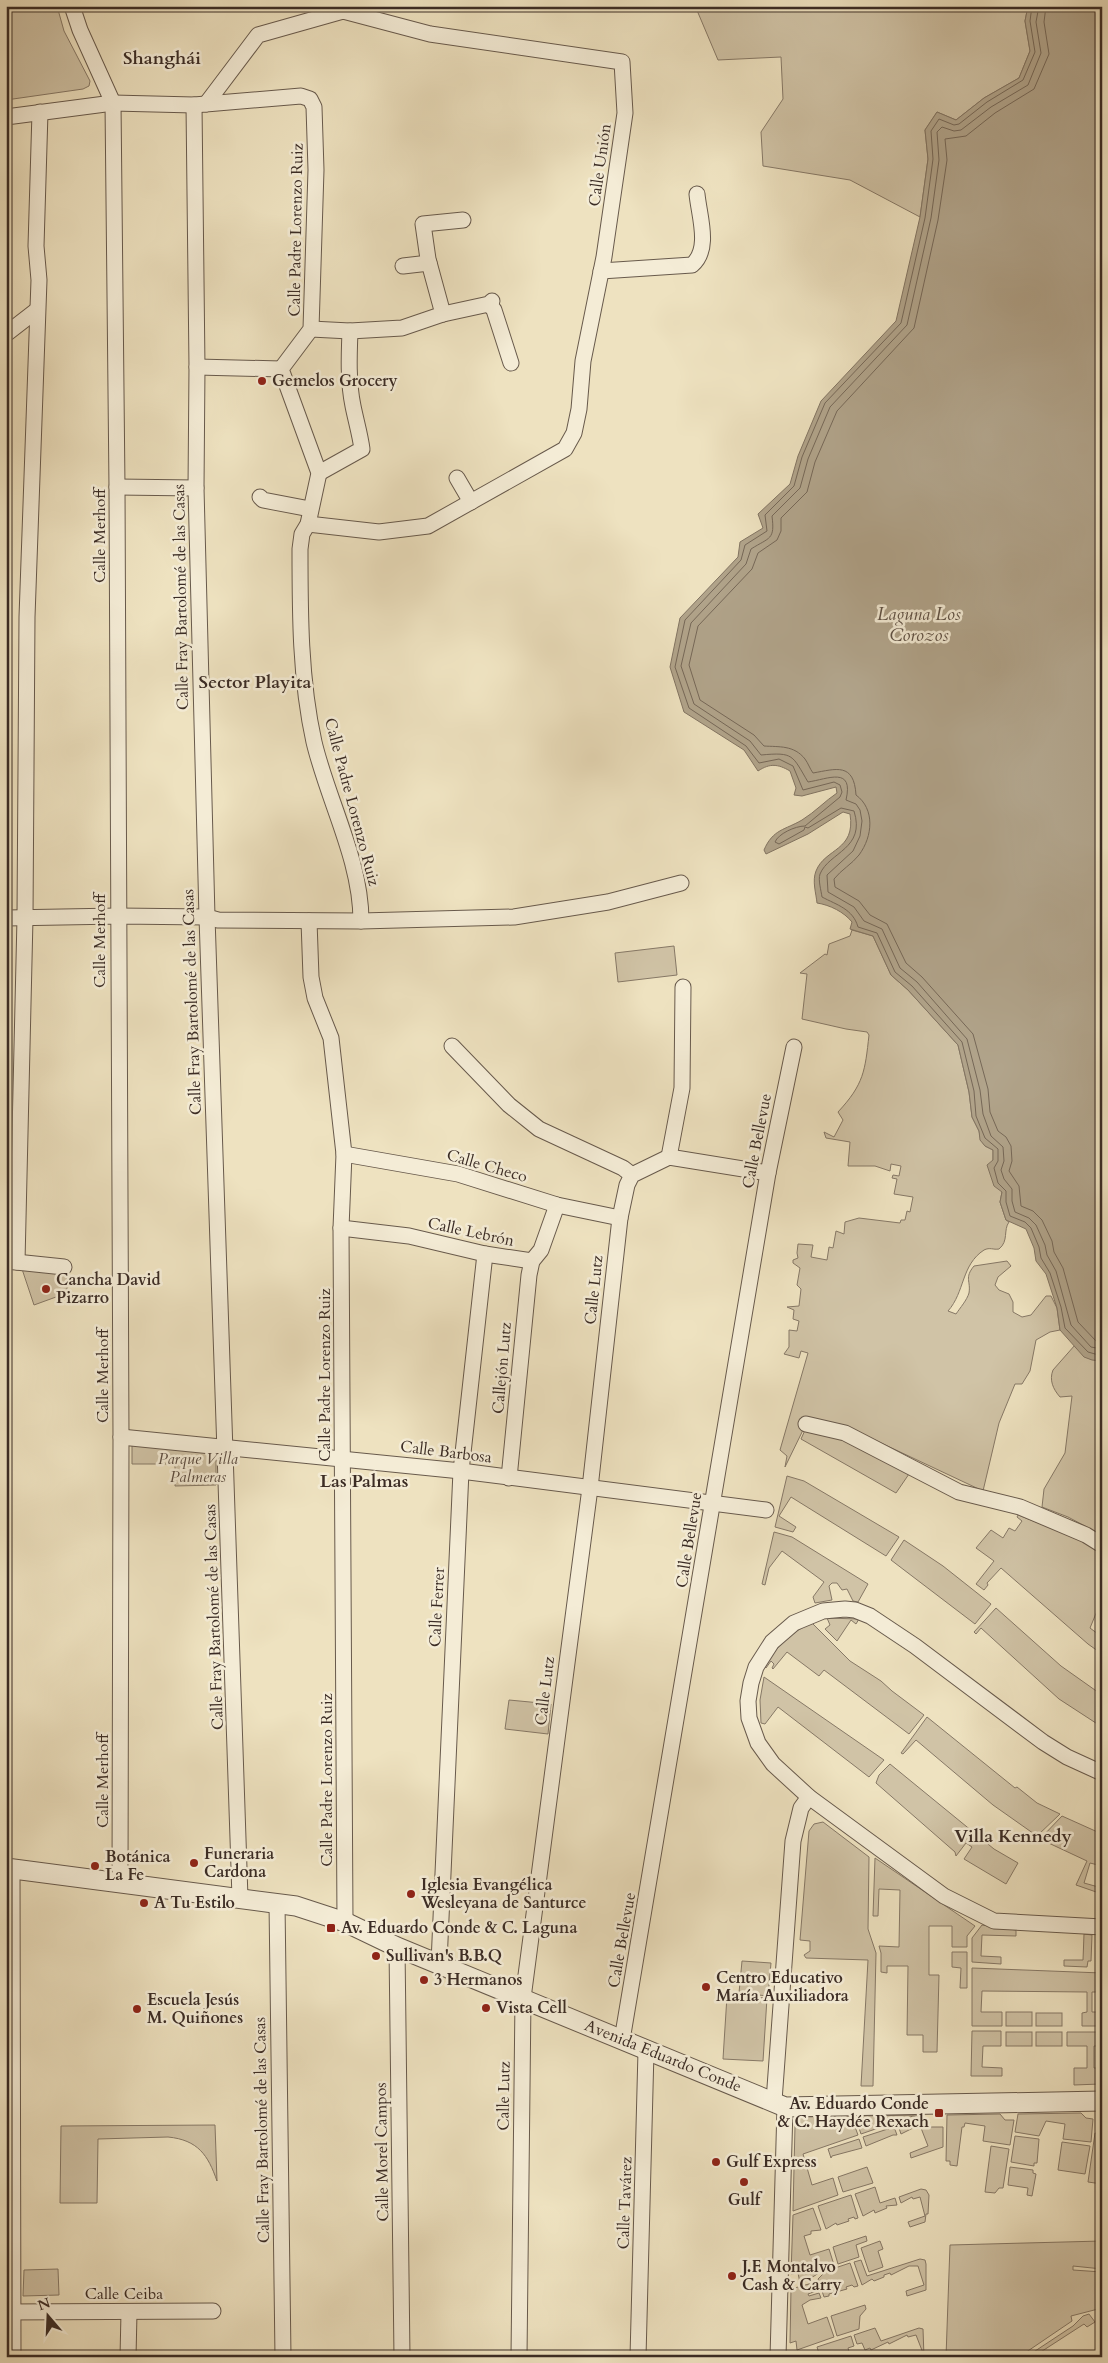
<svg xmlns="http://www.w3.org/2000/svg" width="1108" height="2363" font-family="Cardo,serif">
<rect width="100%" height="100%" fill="#eee2c0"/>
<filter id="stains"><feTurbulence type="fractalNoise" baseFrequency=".004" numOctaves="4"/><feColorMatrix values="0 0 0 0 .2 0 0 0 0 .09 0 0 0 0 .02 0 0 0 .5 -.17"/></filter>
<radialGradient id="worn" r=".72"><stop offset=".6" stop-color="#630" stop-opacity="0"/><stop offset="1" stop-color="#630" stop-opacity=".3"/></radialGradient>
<!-- green -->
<g fill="#d0c3a6" stroke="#867866">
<polygon points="6,6 57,6 64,31 90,81 89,86 83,89 6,100"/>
<polygon points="698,6 1028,6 1025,21 1030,51 1019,78 984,98 956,120 937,112 925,130 928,159 920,217 850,180 763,166 761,132 783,99 781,57 718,60 696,8"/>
<path d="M852,930L873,936L891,975L908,990L958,1045L969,1092L972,1117L979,1131L981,1140L985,1146L993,1150V1160L1002,1192L1000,1202L1006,1220L1009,1222C1003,1230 1009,1241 999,1249C993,1250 990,1247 984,1250C961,1265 965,1292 948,1311L956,1314C960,1308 967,1300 969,1293C971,1281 964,1278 974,1266L1007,1261L1011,1266L998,1277L995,1285L999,1290L1009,1294L1013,1302V1312L1022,1317L1031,1315L1046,1296H1051L1057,1308L1060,1330L1050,1332L1036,1340L1030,1371L1022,1384H1015L999,1423L983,1491L847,1427L804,1428L785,1467L787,1456L780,1450L808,1353L801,1351L799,1358L784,1354L789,1347V1330L797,1331L799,1321L793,1319L794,1310L787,1307L799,1306L801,1289L797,1285L800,1268L793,1263V1260L798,1258L797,1253L798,1244L813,1245L811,1257L827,1260L829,1247L833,1248L836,1231L844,1234L845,1222L859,1218L900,1223L901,1220H905L907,1211L910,1212L913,1197L894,1194L897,1179L892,1178L893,1175L899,1176L901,1166L891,1164L890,1171L875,1166H848L850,1142L826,1138L824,1132L834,1137L843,1120L838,1112C864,1084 865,1071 869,1035L867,1032L846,1029L802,1019L807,974L800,973L825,954L827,955L829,944L850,936Z"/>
<polygon points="674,946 677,975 618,982 615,953"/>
<polygon points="22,1269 67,1274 67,1293 34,1305"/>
<path d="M1075,1345C1083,1355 1088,1360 1102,1361V1535L1068,1517L1042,1507L1044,1489L1065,1453L1072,1396L1060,1397C1053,1389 1049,1380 1053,1370Z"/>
<polygon points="806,1428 831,1434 909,1474 896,1493 801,1439"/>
<polygon points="132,1444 216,1452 216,1485 175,1486 175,1464 132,1464"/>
<polygon points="787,1476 804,1481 899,1537 886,1556 791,1497 779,1516 796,1527 793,1532 775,1527"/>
<polygon points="1018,1515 1077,1538 1102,1553 1102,1605 1097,1611 1090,1628 1102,1637 1102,1654 1088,1644 1001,1568 987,1583 988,1585 984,1590 976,1584 994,1561 976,1548 991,1530 1003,1538 1009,1528 1015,1531 1022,1521 1017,1517"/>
<polygon points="774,1532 792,1537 868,1584 858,1602 853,1601 847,1589 842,1590 837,1583 832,1583 829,1586 832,1600 815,1603 813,1597 824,1582 782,1551 769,1568 765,1585 762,1584"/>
<polygon points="904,1540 943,1566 991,1604 975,1624 891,1560"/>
<polygon points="996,1608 1061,1666 1102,1695 1102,1727 1059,1699 981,1628 976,1634 974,1632"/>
<polygon points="827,1618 859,1619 856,1624 851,1620 837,1641 825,1629 830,1625"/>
<path d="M812,1623L850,1661L881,1681L892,1691L924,1715L909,1734L824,1670L819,1676L787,1652L773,1669L772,1668L774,1664L771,1661L766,1668L764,1666C777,1647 790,1632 812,1623Z"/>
<polygon points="764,1677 884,1760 869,1777 778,1707 765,1724 761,1723 760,1700"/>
<polygon points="509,1700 551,1704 548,1734 505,1729"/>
<polygon points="927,1717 1015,1788 1017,1787 1037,1803 1060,1814 1037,1836 993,1805 916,1740 903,1754 901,1753"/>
<polygon points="890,1764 994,1849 1018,1863 1006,1884 964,1859 972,1847 966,1843 956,1856 955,1852 876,1783 879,1775"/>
<polygon points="1062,1816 1102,1834 1102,1866 1090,1863 1084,1883 1102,1888 1102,1894 1076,1885 1087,1861 1040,1839"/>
<polygon points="823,1822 869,1857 868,1929 876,1953 873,2086 861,2086 868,1960 806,1958 804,1955 810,1951 810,1941 800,1940 809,1831 814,1824"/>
<polygon points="875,1858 975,1926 967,1936 967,1947 952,1947 952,1926 929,1926 929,1975 939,1975 937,2052 923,2052 923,2035 907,2035 908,1966 887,1966 887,1973 881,1972 881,1953 879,1946 899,1947 900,1890 879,1889 878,1916 873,1916"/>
<polygon points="982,1925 1016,1930 1016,1936 982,1935 981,1956 1001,1957 1001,1964 972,1962 972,1938"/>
<polygon points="1084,1934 1092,1935 1091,1961 1088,1961 1087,1967 1064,1966 1064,1960 1083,1960"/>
<polygon points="952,1952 967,1952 967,1988 960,1988 961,1968 952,1967"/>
<polygon points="742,1961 771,1963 768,1996 739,1993"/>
<polygon points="972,1968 1102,1973 1102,1992 1092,1992 1092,2012 1101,2012 1101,2026 1082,2026 1082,2013 1087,2012 1087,1992 982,1991 981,2012 1002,2012 1002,2026 972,2026"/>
<polygon points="727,1996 767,1998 763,2061 723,2059"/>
<rect x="1006" y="2012" width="26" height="14"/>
<rect x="1036" y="2013" width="26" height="13"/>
<polygon points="972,2031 1001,2031 1001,2046 983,2046 982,2067 1002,2068 1002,2076 971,2076"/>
<rect x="1006" y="2032" width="26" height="14"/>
<rect x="1036" y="2032" width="26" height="14"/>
<polygon points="1067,2032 1102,2032 1102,2046 1094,2046 1094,2068 1100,2068 1100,2084 1074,2085 1074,2068 1087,2068 1087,2046 1067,2046"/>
<polygon points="1081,2113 1086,2118 1093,2119 1091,2142 1063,2139 1065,2124 1046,2121 1039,2136 1015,2132 1018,2114"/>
<polygon points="1000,2114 1005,2120 1014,2120 1010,2145 983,2141 985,2126 965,2123 964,2127 962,2127 957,2166 950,2165 950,2161 946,2161 947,2115"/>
<polygon points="923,2115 930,2123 913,2116 861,2134 855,2116"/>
<polygon points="851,2116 858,2135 803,2154 812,2185 833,2178 838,2195 793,2211 795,2126 797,2120 802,2117"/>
<polygon points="915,2120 930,2127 943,2127 943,2147 911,2158 910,2153 928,2146 921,2128 913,2128 901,2134 898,2125"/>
<path d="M215,2125L217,2181C208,2155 198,2140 168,2137L98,2139L97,2203H60L61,2126Z"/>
<polygon points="894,2127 897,2135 893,2135 866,2146 863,2137"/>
<polygon points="1095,2133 1102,2135 1102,2184 1088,2182"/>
<polygon points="1015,2136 1039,2139 1037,2163 1034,2163 1034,2166 1011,2162"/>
<polygon points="859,2139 862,2148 832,2156 831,2158 828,2149"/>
<polygon points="1062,2142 1090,2146 1085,2174 1058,2170"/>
<polygon points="991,2146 1009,2149 1003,2188 999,2188 995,2193 985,2192"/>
<polygon points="867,2167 873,2183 843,2192 838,2177"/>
<polygon points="1010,2167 1033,2170 1033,2173 1036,2174 1032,2196 1027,2195 1028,2188 1008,2185"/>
<polygon points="875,2187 880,2203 895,2198 897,2205 886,2206 887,2208 875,2213 874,2210 863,2216 855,2194"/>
<polygon points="921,2189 926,2190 929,2195 928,2214 926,2214 925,2222 910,2227 908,2222 925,2216 920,2197 913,2199 912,2197 901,2203 899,2197"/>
<polygon points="851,2195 858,2218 855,2219 854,2217 848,2219 849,2221 837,2225 836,2223 826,2229 818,2206"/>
<path d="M813,2208L821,2230L811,2231V2234L804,2236L810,2255L829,2249L834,2265C821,2269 815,2278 800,2283L798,2273L791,2274L793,2215Z"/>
<polygon points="866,2236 867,2241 856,2245 859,2257 838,2264 833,2247"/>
<polygon points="880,2241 883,2249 878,2251 883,2267 869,2272 861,2248"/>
<polygon points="1102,2241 1102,2269 1073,2266 1073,2270 1102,2272 1102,2308 1071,2316 1072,2321 1019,2357 946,2357 950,2245"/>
<polygon points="920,2259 925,2260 926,2264 926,2290 907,2296 906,2291 924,2285 918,2266 909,2266 891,2275 890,2273 884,2275 884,2277 874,2281 872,2279 862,2285 854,2262 861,2260 867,2276"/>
<polygon points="850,2263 858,2286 854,2287 852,2285 846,2287 847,2289 829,2294 829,2296 824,2297 818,2279 826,2271"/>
<polygon points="58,2269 59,2295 23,2296 24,2270"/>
<polygon points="816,2282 819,2290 808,2294 809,2296 819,2293 821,2298 810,2300 802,2305 808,2324 827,2317 834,2337 797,2350 796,2341 790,2343 791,2289"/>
<polygon points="865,2305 866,2309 860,2316 859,2329 837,2336 831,2316"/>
<polygon points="1089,2314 1095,2322 1087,2327 1084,2324 1033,2357 1026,2357 1073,2326 1083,2316"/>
<polygon points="875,2328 881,2341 919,2328 923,2329 924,2357 912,2357 923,2353 916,2335 908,2337 907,2335 889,2344 888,2342 871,2350 870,2348 865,2350 862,2343 857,2344 854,2335"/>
<polygon points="851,2336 854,2346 848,2348 850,2355 820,2357 817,2347"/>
</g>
<!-- water -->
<path fill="#b1a48b" stroke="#827462" d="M1028,6H1102V1361L1092,1360L1084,1357L1060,1330L1057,1308L1046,1274L1036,1261L1034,1248L1026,1229L1006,1220L1000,1202L1002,1192L994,1186L987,1165L993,1160V1150L985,1146L980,1140L979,1131L972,1117L969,1092L958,1045L908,990L891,975L873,936L850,929L852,922C844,912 830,905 817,903C816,893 812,881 816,871C825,848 856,851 850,814L843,812L808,834L766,854L764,850C773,829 785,830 802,820C815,812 825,801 837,793L836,787L802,796L794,795L796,788L790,771C778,764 770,763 758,771L744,750L684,712L670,667L680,618L738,557L740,542L763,528L758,514L790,484L798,456L821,401L896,321L920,217L928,159L925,130L937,112L956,120L984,98L1019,78L1030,51L1025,21Z"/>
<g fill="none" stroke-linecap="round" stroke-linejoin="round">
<!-- shore -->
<g stroke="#766858" stroke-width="1">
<path d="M1032,6L1030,21L1035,52L1023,80L987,102L959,124L954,125L939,119L931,131L933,159L925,218L901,323L825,403L802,457L794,486L765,515L767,531L745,545L741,560L685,620L675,667L689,708L746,746L759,763L779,759L793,766L803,790L834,782L840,785L842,792L840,797L805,826C795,826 778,834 775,842L779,844L804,830L805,827L808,828L841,808L854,811C866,849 829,852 820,874C818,880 821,890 822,897C837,905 853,909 858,927L877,933L895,972L912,986L962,1042L974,1091L976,1116L985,1138L998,1149V1161L994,1168L998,1183L1006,1191V1202L1010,1216L1025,1222L1031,1228L1039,1247L1041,1258L1050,1273L1061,1307L1065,1328L1088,1352L1102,1356"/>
<path d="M1039,6L1036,22L1041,53L1028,85L991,107L961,130L954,131L942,127L937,132L939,160L931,218L907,325L830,407L808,459L800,488L772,516C775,540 770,537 751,549L746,564L691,623L681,666L694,704L750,741L761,755C794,752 792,755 808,782C828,779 854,766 846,800L856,804L860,810L862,821L860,836L853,851L827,875L828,892L854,907L864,921L882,929L900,968L917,982L967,1039L980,1090L983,1114L991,1136L1003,1147L1004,1161L1001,1170L1004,1179L1012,1189V1201L1015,1212L1029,1218L1036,1225L1045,1245L1047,1255L1056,1271L1071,1325L1091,1347L1102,1349"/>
<path d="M1046,6L1044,22L1049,54L1034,89L995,113L966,136L945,139L947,160L938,220L914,328L837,411L815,462L807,492L781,518V531L777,540L758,553L752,569L698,626L689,665L700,700L754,735L764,746C779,747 794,745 805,759C808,763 810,769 813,773C836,769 854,762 856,795C875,809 873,836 859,855C852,864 841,870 834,879L835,887L859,901L870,915L887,924L906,963L922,977L973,1034L988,1089L990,1112L998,1131L1006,1137L1011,1146L1012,1161L1009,1171L1019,1186L1021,1206L1033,1211L1042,1220L1052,1241L1054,1252L1063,1268L1078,1322L1096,1341L1102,1342"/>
</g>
<defs>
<g id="minor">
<polyline points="72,6 80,30 113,103 117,487 121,1437 120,1884"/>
<polyline points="206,104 258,35 343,11 430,34 622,62 625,113 604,257 583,361 579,409 574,433 565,449 428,526 379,532 308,524"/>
<polyline points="194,105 197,367 196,488 207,917 240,1898"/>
<path d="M6,117L113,103L194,105L301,96L310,99L314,107L316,170L311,329L281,369L319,473L308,524L302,534L300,549C300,613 300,679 314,742C328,801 361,860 361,921"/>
<polyline points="403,266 429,263"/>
<path d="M601,271L692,265C711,249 699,216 697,194"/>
<polyline points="489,304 494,310 511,363"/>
<polyline points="443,314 428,259 423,224 463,220"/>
<polyline points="311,329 350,331 402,328 443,314 489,304 492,301"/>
<polyline points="6,334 37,310"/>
<polyline points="197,367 281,369"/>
<path d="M319,473L362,449C360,434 356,421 353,406C348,382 349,356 350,331"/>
<polyline points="457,478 471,502"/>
<polyline points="117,487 196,488"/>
<polyline points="260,497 263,500 310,509"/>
<polyline points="6,918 118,916 207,917 218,920 361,921 514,917 608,902 681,883"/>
<polyline points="309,921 311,977 315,998 331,1038 344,1154 341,1228 345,1922"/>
<polyline points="452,1046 509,1105 539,1129 623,1168 632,1175"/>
<polyline points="344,1154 458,1174 557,1205 620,1218"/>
<polyline points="669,1157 682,1088 683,987"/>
<polyline points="341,1228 409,1236 485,1254 532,1261"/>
<polyline points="6,1261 64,1267"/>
<polyline points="17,1262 25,918 27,617 39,280 36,246 40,112"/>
<polyline points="806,1424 845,1433 959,1492 1020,1507 1086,1535 1102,1545"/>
<polyline points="121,1437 461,1471 766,1510"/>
<polyline points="509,1478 529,1275 532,1261 541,1250 557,1205"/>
<polyline points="1102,1773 1067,1757 1043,1742 915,1646 870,1616 855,1610 845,1609 823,1611 794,1623 772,1642 756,1667 751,1683 748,1701 749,1718 758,1743 773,1764 809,1797 944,1896 994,1921 1102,1927"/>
<polyline points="12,1869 13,2357"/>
<polyline points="277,1903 283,2357"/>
<polyline points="397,1947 402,2357"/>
<polyline points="439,1963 461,1471 485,1254"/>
<polyline points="622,2040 768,1173 794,1047"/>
<polyline points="774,2101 793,1841 801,1808 809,1797"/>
<polyline points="6,2312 213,2311"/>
<polyline points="128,2357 129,2313"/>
<polyline points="519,2357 523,1998 590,1488 620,1218 627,1185 632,1175 669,1157 768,1173"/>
<polyline points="638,2357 646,2051"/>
<polyline points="778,2357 785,2107"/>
</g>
<polyline id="tertiary" points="6,1868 296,1906 345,1922 397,1947 785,2107 1102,2101"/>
</defs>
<!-- minor casing -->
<use href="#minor" stroke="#685a4c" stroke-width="17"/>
<!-- tertiary casing -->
<use href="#tertiary" stroke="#685a4c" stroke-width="21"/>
<!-- minor -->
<use href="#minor" stroke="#f4ecd6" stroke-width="15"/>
<!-- tertiary -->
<use href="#tertiary" stroke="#f4ecd6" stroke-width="19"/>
</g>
<!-- markers -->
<g fill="#8f2418" stroke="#f4ecd6" stroke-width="2">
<circle cx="262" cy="381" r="5"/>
<circle cx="46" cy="1289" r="5"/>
<circle cx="194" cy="1863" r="5"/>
<circle cx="95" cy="1866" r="5"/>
<circle cx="411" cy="1894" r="5"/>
<circle cx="144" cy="1903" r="5"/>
<rect x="326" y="1923" width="10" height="10" rx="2.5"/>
<circle cx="376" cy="1956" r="5"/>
<circle cx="424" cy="1980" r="5"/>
<circle cx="706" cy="1987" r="5"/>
<circle cx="486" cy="2008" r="5"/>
<circle cx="137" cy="2009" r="5"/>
<rect x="934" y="2108" width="10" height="10" rx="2.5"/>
<circle cx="716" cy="2162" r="5"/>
<circle cx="744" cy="2182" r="5"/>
<circle cx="732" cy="2276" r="5"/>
</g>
<g text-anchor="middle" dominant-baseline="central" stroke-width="5" stroke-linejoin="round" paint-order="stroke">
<!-- street labels -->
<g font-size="16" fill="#3b2c25" stroke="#f4ecd6">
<text transform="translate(600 165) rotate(-82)">Calle Unión</text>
<text transform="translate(296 230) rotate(-89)">Calle Padre Lorenzo Ruiz</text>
<text transform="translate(100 536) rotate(-90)">Calle Merhoff</text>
<text transform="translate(181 597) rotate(-91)">Calle Fray Bartolomé de las Casas</text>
<text transform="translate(352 802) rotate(75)">Calle Padre Lorenzo Ruiz</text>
<text transform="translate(100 941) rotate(-90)">Calle Merhoff</text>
<text transform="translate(192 1002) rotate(-92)">Calle Fray Bartolomé de las Casas</text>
<text transform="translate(757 1141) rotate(-79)">Calle Bellevue</text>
<text transform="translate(487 1166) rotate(16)">Calle Checo</text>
<text transform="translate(471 1232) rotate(12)">Calle Lebrón</text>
<text transform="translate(594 1290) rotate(-84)">Calle Lutz</text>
<text transform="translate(502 1368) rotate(-85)">Callejón Lutz</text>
<text transform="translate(325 1375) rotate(-90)">Calle Padre Lorenzo Ruiz</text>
<text transform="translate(103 1376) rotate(-90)">Calle Merhoff</text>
<text transform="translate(446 1452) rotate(7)">Calle Barbosa</text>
<text transform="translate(689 1540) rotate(-81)">Calle Bellevue</text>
<text transform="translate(437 1607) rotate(-87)">Calle Ferrer</text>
<text transform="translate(214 1617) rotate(-92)">Calle Fray Bartolomé de las Casas</text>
<text transform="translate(545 1691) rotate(-83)">Calle Lutz</text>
<text transform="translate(327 1780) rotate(-90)">Calle Padre Lorenzo Ruiz</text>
<text transform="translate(103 1781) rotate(-90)">Calle Merhoff</text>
<text transform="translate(622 1940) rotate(-80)">Calle Bellevue</text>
<text transform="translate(663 2056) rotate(22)">Avenida Eduardo Conde</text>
<text transform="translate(504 2096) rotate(-89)">Calle Lutz</text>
<text transform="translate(262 2130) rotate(-91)">Calle Fray Bartolomé de las Casas</text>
<text transform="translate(382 2152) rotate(-91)">Calle Morel Campos</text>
<text transform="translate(625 2203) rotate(-88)">Calle Tavárez</text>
<text x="124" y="2294">Calle Ceiba</text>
</g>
<!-- poi labels -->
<g font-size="16" font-weight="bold" fill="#3b2c25" stroke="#f4ecd6" text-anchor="start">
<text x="272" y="381">Gemelos Grocery</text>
<text x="56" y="1280">Cancha David<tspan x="56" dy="18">Pizarro</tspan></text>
<text x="204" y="1854">Funeraria<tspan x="204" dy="18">Cardona</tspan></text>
<text x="105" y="1857">Botánica<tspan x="105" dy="18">La Fe</tspan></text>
<text x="421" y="1885">Iglesia Evangélica<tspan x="421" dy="18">Wesleyana de Santurce</tspan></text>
<text x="154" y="1903">A Tu Estilo</text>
<text x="341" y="1928">Av. Eduardo Conde &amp; C. Laguna</text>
<text x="386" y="1956">Sullivan's B.B.Q</text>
<text x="716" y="1978">Centro Educativo<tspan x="716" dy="18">María Auxiliadora</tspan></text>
<text x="434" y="1980">3 Hermanos</text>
<text x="147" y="2000">Escuela Jesús<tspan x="147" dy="18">M. Quiñones</tspan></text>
<text x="496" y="2008">Vista Cell</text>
<text x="929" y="2104" text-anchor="end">Av. Eduardo Conde<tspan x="929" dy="18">&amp; C. Haydée Rexach</tspan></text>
<text x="726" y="2162">Gulf Express</text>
<text x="744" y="2200" text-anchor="middle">Gulf</text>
<text x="742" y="2267">J.F. Montalvo<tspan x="742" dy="18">Cash &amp; Carry</tspan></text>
</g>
<!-- park labels -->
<g font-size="16" font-style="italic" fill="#594a3f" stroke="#f4ecd6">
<text x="198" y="1459">Parque Villa<tspan x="198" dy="18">Palmeras</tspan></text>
</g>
<!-- neighbourhood labels -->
<g font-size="18" font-weight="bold" fill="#3b2c25" stroke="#f4ecd6">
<text x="162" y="58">Shanghái</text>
<text x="255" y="682">Sector Playita</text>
<text x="364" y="1481">Las Palmas</text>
<text x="1013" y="1836">Villa Kennedy</text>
</g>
<!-- water labels -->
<g font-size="18" font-style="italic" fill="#5e5044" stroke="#f4ecd6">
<text x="919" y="614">Laguna Los<tspan x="919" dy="21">Corozos</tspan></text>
</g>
</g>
<!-- margin -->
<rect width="1108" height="2363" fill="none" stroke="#eee2c0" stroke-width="25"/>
<rect x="8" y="8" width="1093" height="2348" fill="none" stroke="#3b2c25" stroke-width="2.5"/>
<rect x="12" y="12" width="1083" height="2338" fill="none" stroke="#3b2c25"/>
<!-- north arrow -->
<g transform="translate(48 2316) rotate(341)" stroke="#f4ecd6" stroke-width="4" paint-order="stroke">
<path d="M0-4L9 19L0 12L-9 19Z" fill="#3b2c25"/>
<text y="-8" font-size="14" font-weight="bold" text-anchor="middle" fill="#3b2c25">N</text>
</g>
<rect width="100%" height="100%" filter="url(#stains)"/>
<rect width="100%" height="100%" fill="url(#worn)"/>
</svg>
